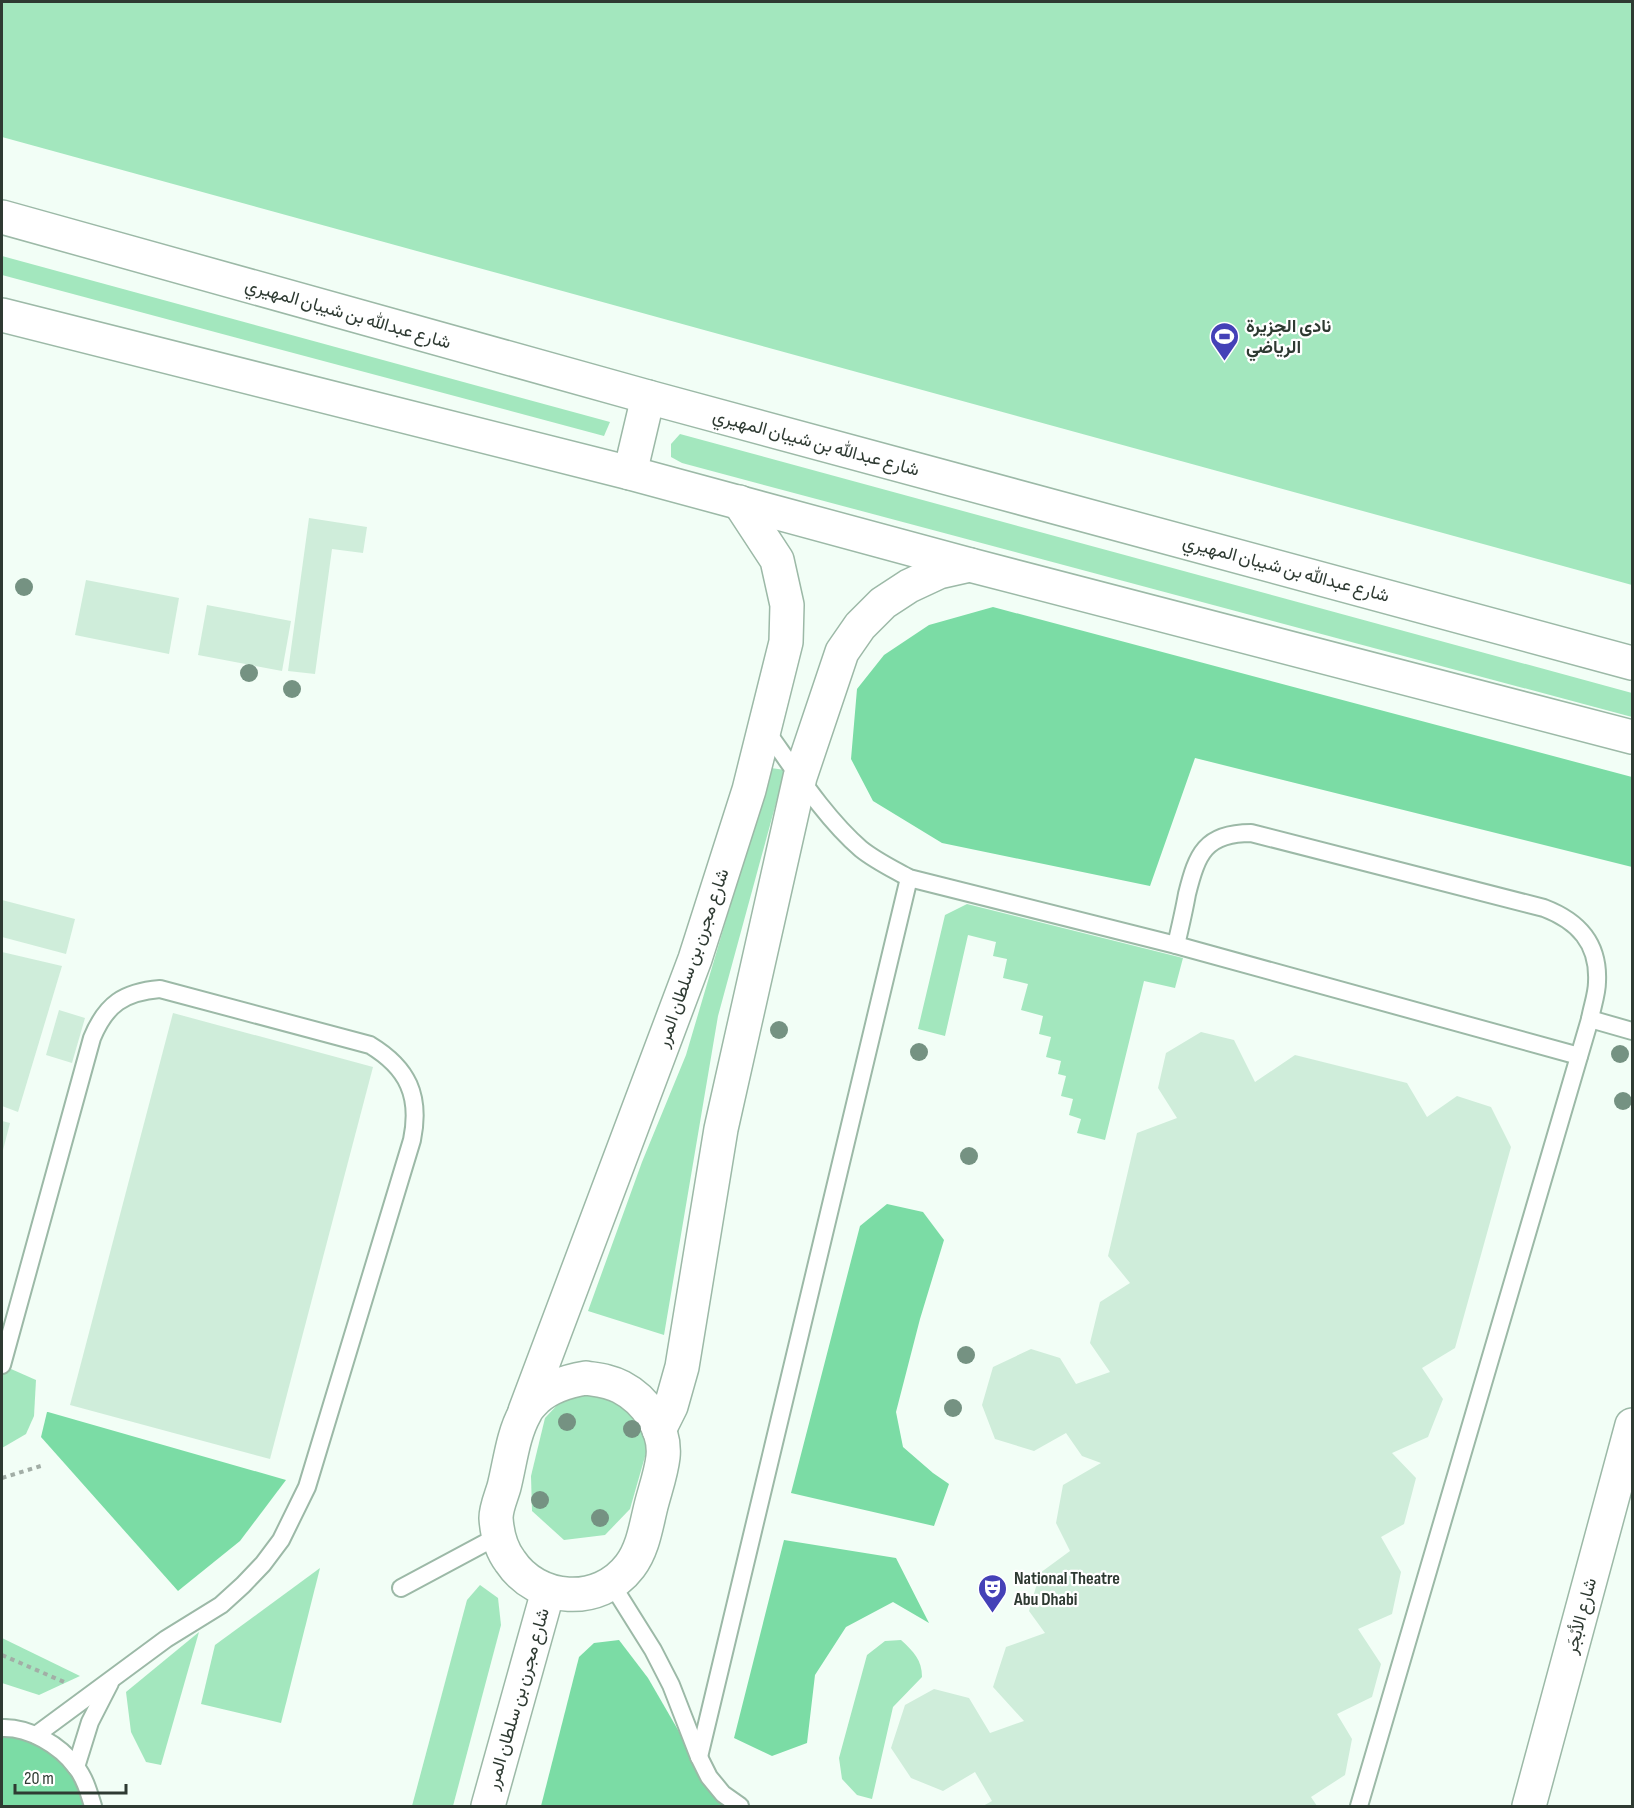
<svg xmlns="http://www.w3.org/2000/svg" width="1634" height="1808" font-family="'Sofia Sans Condensed',Vazirmatn,sans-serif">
<rect width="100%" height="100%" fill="#f2fef6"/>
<!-- green -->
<g fill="#a3e7be">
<polygon points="2,2 1632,2 1632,585 2,137"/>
<polygon points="2,256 610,422 604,436 2,275"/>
<polygon points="680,434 1632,693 1632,717 682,463 671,457 671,444"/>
<polygon points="771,768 785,770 718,1016 664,1335 588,1311 642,1162 686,1055"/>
<polygon points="967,904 1183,958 1175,988 1144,981 1105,1140 1077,1133 1081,1119 1069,1115 1073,1099 1061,1096 1066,1076 1058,1074 1061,1061 1046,1057 1051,1037 1039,1034 1043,1016 1021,1010 1028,984 1003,978 1007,959 993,956 996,942 968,935 945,1036 918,1029 945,915"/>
<polygon points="2,1365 36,1380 34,1416 26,1434 2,1448"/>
<polygon points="607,1382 650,1439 630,1509 605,1535 564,1540 532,1511 531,1476 545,1418 574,1387"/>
<polygon points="320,1568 281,1723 201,1704 215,1645"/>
<polygon points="480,1585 498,1598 501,1625 453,1806 412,1806 467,1600"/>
<polygon points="199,1632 161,1765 146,1762 131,1732 126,1692"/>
<polygon points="2,1638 80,1676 39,1695 2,1683"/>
<path d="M901,1640C914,1652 922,1660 922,1677L893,1707L872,1799L857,1795L842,1779L839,1758L867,1655L885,1641Z"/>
</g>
<!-- forest -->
<g fill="#7bdca5">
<polygon points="993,607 1632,777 1632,867 1195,758 1150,886 942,843 873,801 851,759 857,689 884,655 929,625"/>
<polygon points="887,1204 923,1212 944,1240 920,1319 896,1412 903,1447 933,1473 949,1484 934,1526 791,1493 860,1226"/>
<polygon points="47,1412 48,1412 286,1480 240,1541 178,1591 41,1437"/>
<polygon points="784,1540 896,1558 929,1623 893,1602 846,1627 815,1675 807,1743 772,1756 734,1738"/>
<polygon points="619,1640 648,1678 722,1806 541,1806 579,1657 594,1643"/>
<polygon points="5,1718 33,1724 58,1737 78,1759 91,1806 2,1806 2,1719"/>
</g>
<!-- building -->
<g fill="#cfedda">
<polygon points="309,518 367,527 363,553 332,549 315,674 288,671"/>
<polygon points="86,580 179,598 169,654 75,635"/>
<polygon points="207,605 291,621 282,671 198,655"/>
<polygon points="2,900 75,919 66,954 2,937"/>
<polygon points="2,952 62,966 18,1112 2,1106"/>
<polygon points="59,1010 85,1018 72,1063 46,1055"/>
<polygon points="173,1013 373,1067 270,1459 70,1405"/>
<polygon points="1201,1032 1234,1040 1255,1082 1295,1055 1407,1083 1427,1117 1457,1096 1491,1107 1511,1147 1455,1348 1422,1368 1443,1399 1428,1437 1392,1453 1416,1478 1404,1524 1381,1537 1401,1572 1392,1614 1358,1629 1381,1664 1372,1697 1337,1714 1352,1739 1345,1775 1311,1797 1317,1806 983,1806 992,1801 975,1772 943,1791 911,1778 891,1748 905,1705 934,1689 969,1698 990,1733 1024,1721 993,1687 1006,1647 1045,1633 1029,1611 1040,1573 1070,1551 1056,1523 1063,1485 1101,1463 1082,1456 1066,1433 1034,1451 995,1439 982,1405 993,1367 1031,1349 1060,1358 1076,1384 1110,1372 1090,1343 1100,1302 1130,1283 1108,1256 1137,1133 1177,1118 1158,1088 1166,1053"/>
<polygon points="2,1121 10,1123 2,1154"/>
</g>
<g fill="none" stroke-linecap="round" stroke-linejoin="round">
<defs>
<g id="service">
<path d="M765,729C794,769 824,817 861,849C876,861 893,869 909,878L1176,945L1579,1056"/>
<path d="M1176,945C1180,928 1184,911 1187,894C1197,854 1205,833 1251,833L1544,908C1578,921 1599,943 1597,982C1597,994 1592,1007 1590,1019L1359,1806"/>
<polyline points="1590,1019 1632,1031"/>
<path d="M2,1365L92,1038C106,1004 124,992 160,989L370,1045C408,1068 421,1096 412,1140L307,1487L281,1540L263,1564L243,1585L221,1605L166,1639L36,1735"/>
<polyline points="611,1583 653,1650 671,1685 699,1757 709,1777 723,1794 740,1806"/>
<polyline points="401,1588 498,1536"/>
<path d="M2,1728C29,1727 60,1745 76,1767C85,1778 89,1793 93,1806"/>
<polyline points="699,1757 909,878"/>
<polyline points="76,1767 90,1722 110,1683"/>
</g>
<g id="minor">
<path d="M586,1378C598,1380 610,1381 621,1387C646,1400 666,1429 663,1457C661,1474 655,1490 651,1506C646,1526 643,1549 630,1566C599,1607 537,1602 510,1561C501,1549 497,1533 496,1518C496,1508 501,1497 504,1487C510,1463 513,1434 525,1413C527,1408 532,1403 536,1399C550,1386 568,1381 586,1378Z"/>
<polyline points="525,1411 695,959 749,790 786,642 787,605 777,560 739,502"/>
<polyline points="659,1430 671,1406 682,1367 721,1129 800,777 842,652 860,626 883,603 909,586 939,572 970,565"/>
<polyline points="488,1806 548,1591"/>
<polyline points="1529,1806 1632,1425"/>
</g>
<g id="tertiary">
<polyline points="2,217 648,397 1632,663"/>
<polyline points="2,315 630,473 970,565 1632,737"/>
<polyline points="630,473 648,397"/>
</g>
</defs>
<!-- service casing -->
<use href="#service" stroke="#9cb9a7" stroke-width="20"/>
<!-- minor casing -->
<use href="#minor" stroke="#9cb9a7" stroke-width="36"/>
<!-- tertiary casing -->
<use href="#tertiary" stroke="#9cb9a7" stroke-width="36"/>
<!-- path -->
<g stroke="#a2aea6" stroke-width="4" stroke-dasharray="4.5 4.5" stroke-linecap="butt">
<polyline points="2,1478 44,1465"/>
<polyline points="2,1655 64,1682"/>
</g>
<!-- service -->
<use href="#service" stroke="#fff" stroke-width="16"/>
<!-- minor -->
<use href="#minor" stroke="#fff" stroke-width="33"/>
<!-- tertiary -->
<use href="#tertiary" stroke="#fff" stroke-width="33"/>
</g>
<!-- trees -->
<g fill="#759282">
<circle cx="24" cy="587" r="9"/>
<circle cx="249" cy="673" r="9"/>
<circle cx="292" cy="689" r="9"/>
<circle cx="779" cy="1030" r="9"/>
<circle cx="919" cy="1052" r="9"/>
<circle cx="1620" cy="1054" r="9"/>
<circle cx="1623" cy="1101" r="9"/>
<circle cx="969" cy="1156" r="9"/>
<circle cx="966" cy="1355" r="9"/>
<circle cx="953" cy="1408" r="9"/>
<circle cx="567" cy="1422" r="9"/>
<circle cx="632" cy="1429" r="9"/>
<circle cx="540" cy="1500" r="9"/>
<circle cx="600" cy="1518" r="9"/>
</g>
<!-- icons -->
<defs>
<symbol id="stadium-pin" viewBox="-11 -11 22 30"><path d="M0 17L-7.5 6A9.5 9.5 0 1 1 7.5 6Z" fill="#4441b7" stroke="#fff"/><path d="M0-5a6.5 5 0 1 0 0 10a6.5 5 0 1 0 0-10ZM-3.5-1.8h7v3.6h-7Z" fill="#fff"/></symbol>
<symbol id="theatre-pin" viewBox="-11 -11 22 30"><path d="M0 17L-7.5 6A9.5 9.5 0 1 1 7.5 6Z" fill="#4441b7" stroke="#fff"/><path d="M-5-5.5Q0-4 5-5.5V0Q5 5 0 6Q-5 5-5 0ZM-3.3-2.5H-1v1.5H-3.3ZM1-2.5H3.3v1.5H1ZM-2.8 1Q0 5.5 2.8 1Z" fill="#fff"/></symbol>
</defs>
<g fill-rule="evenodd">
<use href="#stadium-pin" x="1208" y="320" width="33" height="45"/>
<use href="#theatre-pin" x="976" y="1572" width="33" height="45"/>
</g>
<g text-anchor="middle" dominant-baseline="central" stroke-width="4.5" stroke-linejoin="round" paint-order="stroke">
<!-- street labels -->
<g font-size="18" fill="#2e3a32" stroke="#fff">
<text transform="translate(348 314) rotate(16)">شارع عبدالله بن شيبان المهيري</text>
<text transform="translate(816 443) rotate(15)">شارع عبدالله بن شيبان المهيري</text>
<text transform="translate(1286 569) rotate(15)">شارع عبدالله بن شيبان المهيري</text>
<text transform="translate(693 958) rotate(-71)">شارع مجرن بن سلطان المرر</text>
<text transform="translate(1581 1616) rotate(-75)">شارع الأبْجَر</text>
<text transform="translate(518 1699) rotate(-74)">شارع مجرن بن سلطان المرر</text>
</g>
<!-- poi labels -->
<g font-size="18" font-weight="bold" fill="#2e3a32" stroke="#fff" text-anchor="start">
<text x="1246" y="326">نادى الجزيرة<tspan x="1246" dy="21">الرياضي</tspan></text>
<text x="1014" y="1578">National Theatre<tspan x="1014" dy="21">Abu Dhabi</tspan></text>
</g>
</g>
<!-- border -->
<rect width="1634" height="1808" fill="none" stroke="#2e3a32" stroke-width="6"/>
<!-- scale -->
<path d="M15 1784v9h111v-9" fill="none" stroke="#2e3a32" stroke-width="3"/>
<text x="24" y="1784" font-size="18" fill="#2e3a32" stroke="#ffffff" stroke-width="4.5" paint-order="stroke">20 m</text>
</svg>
